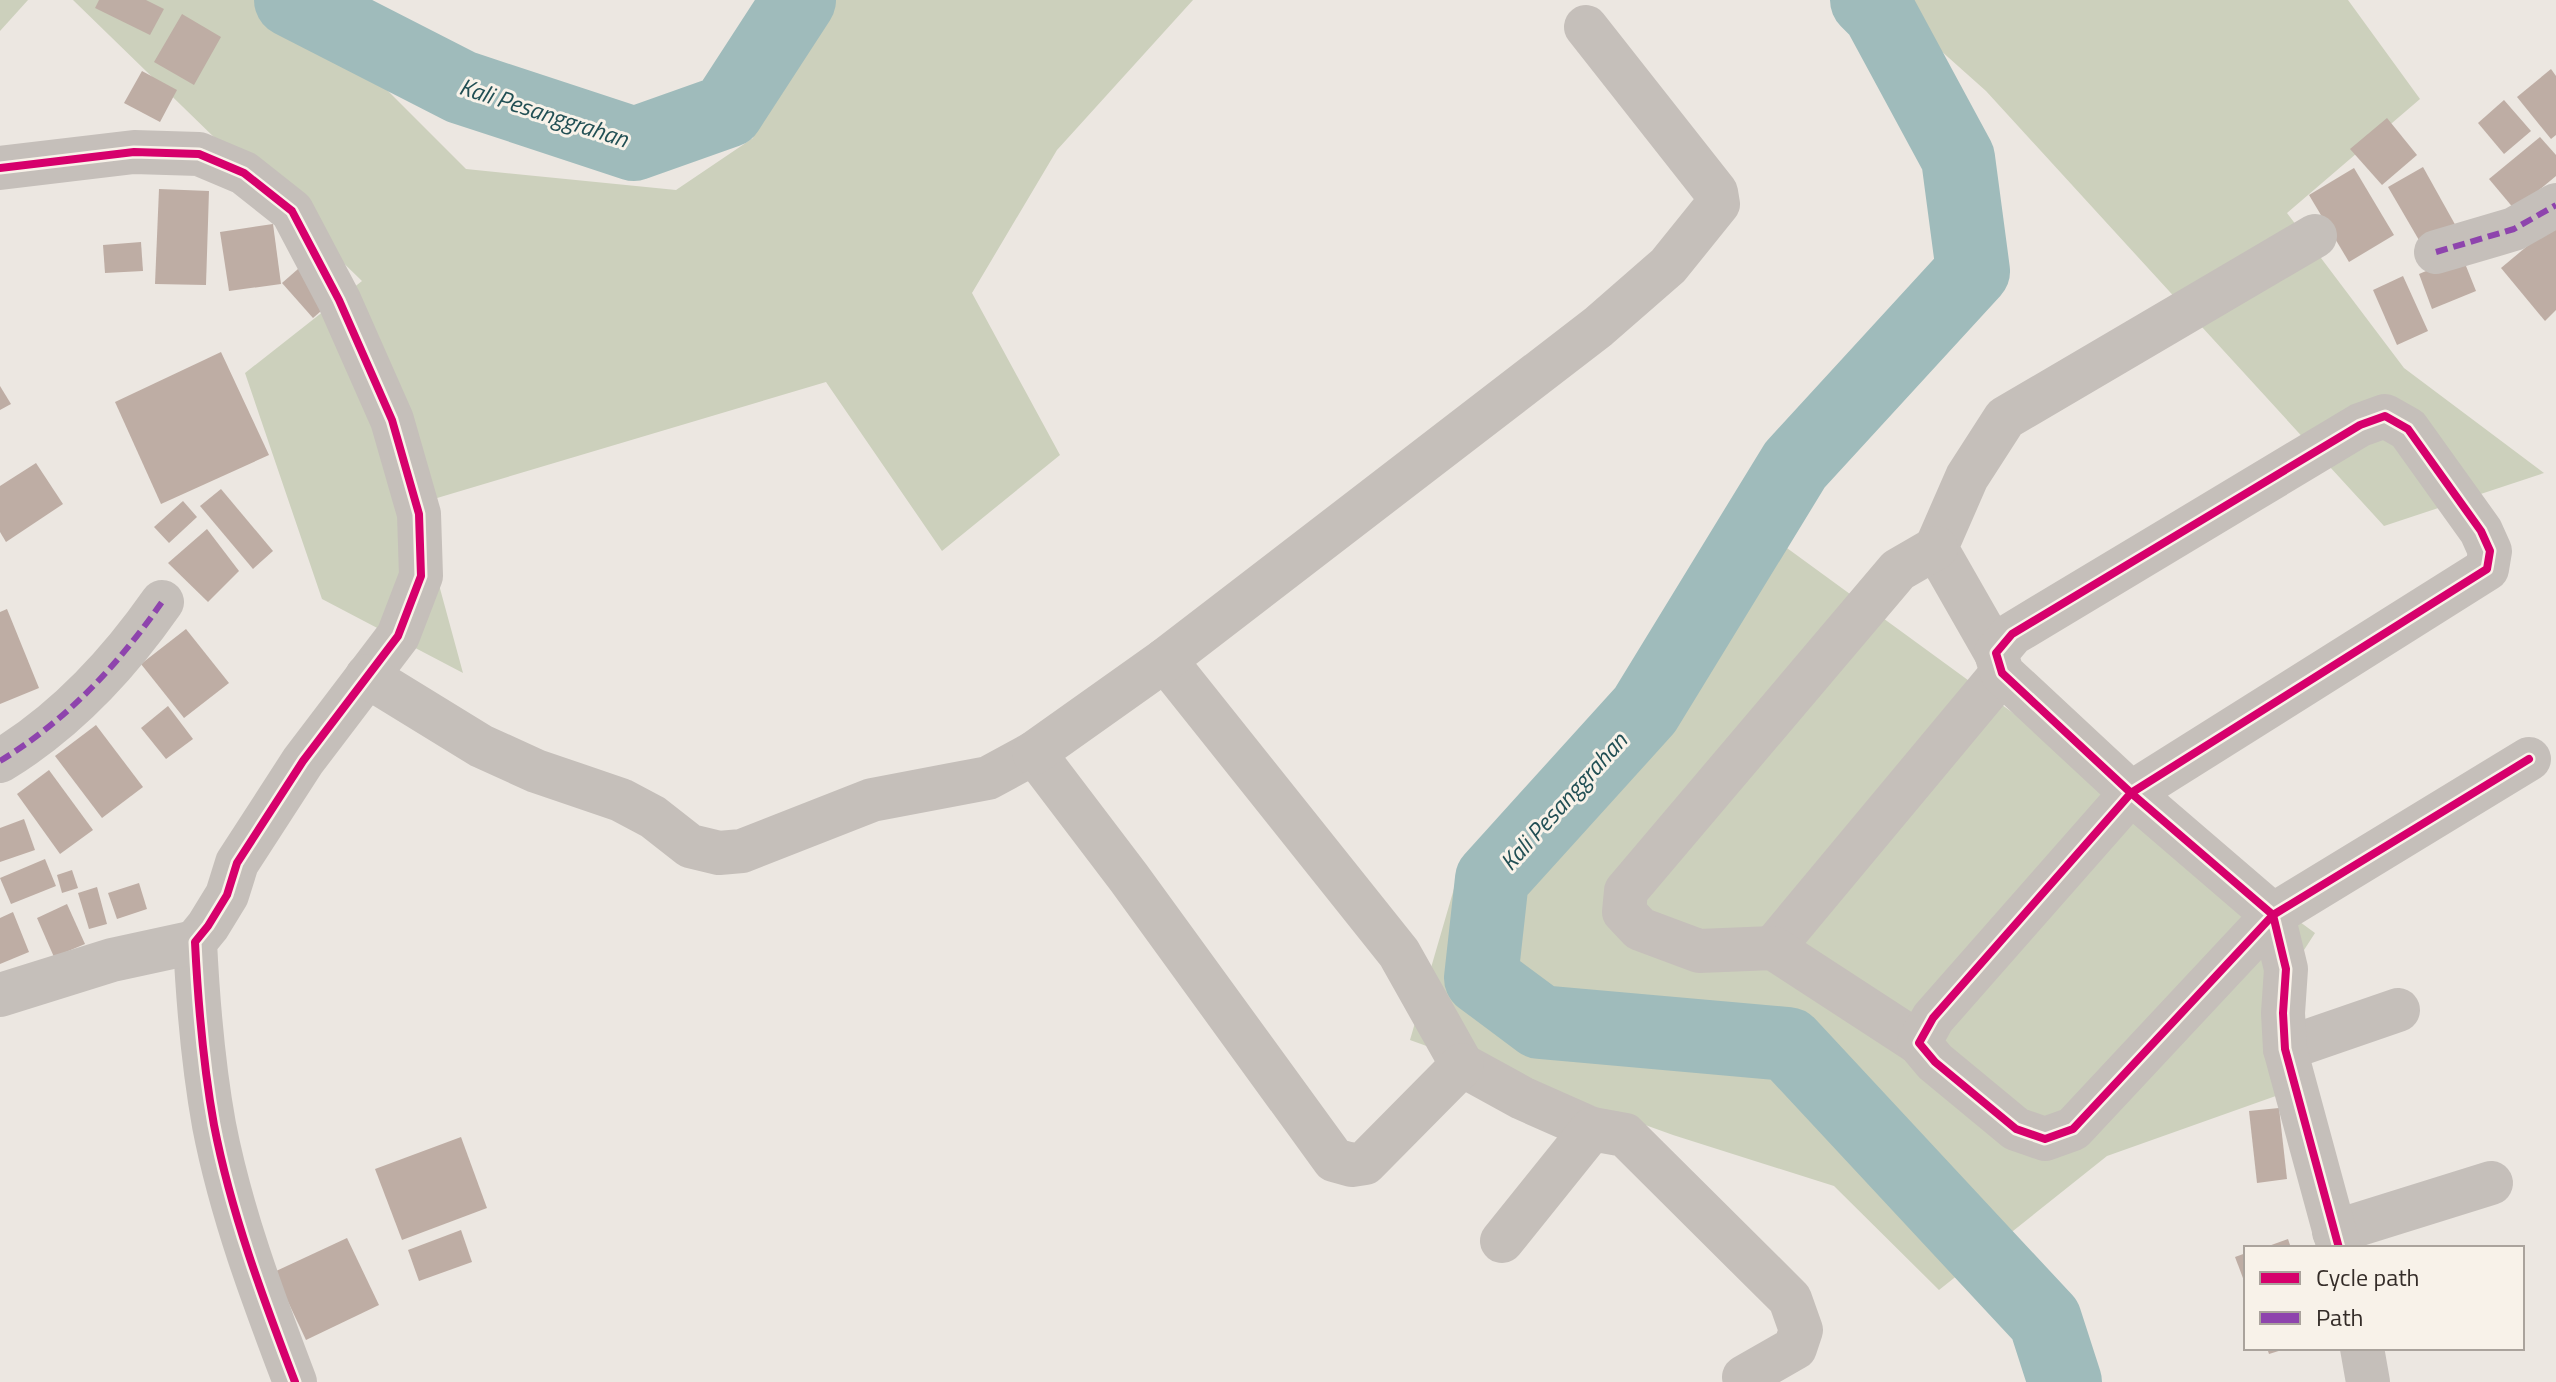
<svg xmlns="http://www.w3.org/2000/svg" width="2556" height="1382" font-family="'Titillium Web',sans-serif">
<rect width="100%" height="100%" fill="#ece7e1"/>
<!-- green -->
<g fill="#ccd0bc">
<polygon points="0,0 28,0 0,31"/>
<polygon points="73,0 301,0 305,8 466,169 676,190 753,138 784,11 792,0 1193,0 1057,150 972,293 1060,455 942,551 826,382 417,504 463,673 322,599 245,373 362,281"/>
<polygon points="1884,0 2348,0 2420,99 2287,213 2404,368 2544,473 2384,526 1986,91"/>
<polygon points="1758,527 2315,933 2264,1012 2287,1092 2107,1156 1939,1290 1834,1186 1673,1135 1410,1040 1460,868"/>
</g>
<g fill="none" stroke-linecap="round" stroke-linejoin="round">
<!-- river -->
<g stroke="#9fbbbb" stroke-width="74">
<polyline points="291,0 461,87 634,144 727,111 799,0"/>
<polyline points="1867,0 1879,12 1958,158 1973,271 1795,465 1645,710 1492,879 1481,978 1540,1022 1788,1044 2045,1320 2065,1382"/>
</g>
</g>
<!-- building -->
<g fill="#beada4">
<polygon points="99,0 146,0 164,9 150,35 95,8"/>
<polygon points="182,14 221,37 194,85 154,62"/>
<polygon points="2551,69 2556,76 2556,135 2551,139 2517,97"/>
<polygon points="142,71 177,90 160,122 124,103"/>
<polygon points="2504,100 2531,131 2504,154 2478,123"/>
<polygon points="2387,118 2417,155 2382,185 2350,149"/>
<polygon points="2540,137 2556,155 2556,176 2515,210 2489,179"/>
<polygon points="2423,167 2457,228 2423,247 2388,187"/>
<polygon points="2354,168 2394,235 2349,262 2309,195"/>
<polygon points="159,189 209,191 206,285 155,284"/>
<polygon points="2556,222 2556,310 2545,321 2501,268"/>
<polygon points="273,224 281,284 229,291 220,232"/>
<polygon points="141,242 143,271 105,273 103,245"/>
<polygon points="2462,256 2476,291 2432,309 2419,274"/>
<polygon points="306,262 336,298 313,318 282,283"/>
<polygon points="2403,276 2428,331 2397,345 2373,290"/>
<polygon points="221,352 269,455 161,504 115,402"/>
<polygon points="0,386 11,404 0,410"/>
<polygon points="36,463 63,504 6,542 0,532 0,486"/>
<polygon points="221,489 273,551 253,569 200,506"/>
<polygon points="183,501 197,517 169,543 154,527"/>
<polygon points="207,529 239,571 208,602 168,563"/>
<polygon points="7,609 39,688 0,704 0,612"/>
<polygon points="186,629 229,683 184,718 141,664"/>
<polygon points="168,706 193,739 166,759 141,728"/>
<polygon points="96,725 143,787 102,818 55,756"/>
<polygon points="49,770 93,830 60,854 17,794"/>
<polygon points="24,819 35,850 0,862 0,828"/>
<polygon points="45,859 56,886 11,904 0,878"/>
<polygon points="72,870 78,888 62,893 57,875"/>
<polygon points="139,883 147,909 117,919 108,893"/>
<polygon points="97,887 107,924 89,929 78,893"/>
<polygon points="67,904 85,944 54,957 37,918"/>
<polygon points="13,912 29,952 0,964 0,918"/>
<polygon points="2279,1108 2287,1179 2257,1183 2249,1111"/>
<polygon points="461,1137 487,1208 402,1240 375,1169"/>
<polygon points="461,1230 472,1262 419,1281 408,1250"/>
<polygon points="347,1238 379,1305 306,1340 274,1272"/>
<polygon points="2288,1239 2291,1248 2263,1248"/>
<polygon points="2246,1253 2246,1286 2235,1257"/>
<polygon points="2267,1348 2285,1348 2285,1349 2269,1354"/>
</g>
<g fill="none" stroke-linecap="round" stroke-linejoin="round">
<!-- minor -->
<g stroke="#c5bfba" stroke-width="44">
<path d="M0,168L134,152L199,154L244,173L292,211L339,300L392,420L419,514L421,576L398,636L303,761L237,863L227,895L208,926L195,942C198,1003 203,1064 214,1125C231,1213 263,1298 295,1382"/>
<polyline points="2436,252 2514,229 2556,205"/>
<polyline points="1996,653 1936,548 1967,477 2005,418 2315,236"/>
<polyline points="1165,660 1399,953 1462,1065 1522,1098 1592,1129"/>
<polyline points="367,676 481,746 536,771 621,800 653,817 690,846 719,853 742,851 872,800 988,778 1034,753 1129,878 1334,1160 1352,1165 1365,1163 1462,1065"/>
<polyline points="1034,753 1165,660 1598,327 1668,266 1718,204 1716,192 1586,27"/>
<path d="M0,761C66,721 118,665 162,602"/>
<polyline points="1773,948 2002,673"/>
<polyline points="0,995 112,960 195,942"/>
<polyline points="1919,1043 1773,948 1699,951 1640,929 1624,912 1626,891 1898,570 1936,548"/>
<polyline points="2285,1049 2398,1010"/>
<polyline points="2334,1232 2491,1183"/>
<polyline points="1502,1241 1592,1129 1625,1135 1790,1299 1801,1330 1795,1348 1744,1377"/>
<polyline points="2339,1248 2285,1049 2283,1013 2286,969 2273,915 2131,793 2002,673 1996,653 2012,634 2360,425 2385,416 2408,429 2481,531 2490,551 2487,569 2131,793 1933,1018 1919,1043 1935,1062 2016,1129 2045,1139 2073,1129 2273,915 2529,759"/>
<polyline points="2362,1348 2368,1382"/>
</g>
<!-- quiet -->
<g stroke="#8e44ad" stroke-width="6" stroke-dasharray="12 6" stroke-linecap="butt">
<polyline points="2436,252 2514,229 2556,205"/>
<path d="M0,761C66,721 118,665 162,602"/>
</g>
<defs>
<g id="cycleway">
<path d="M0,168L134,152L199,154L244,173L292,211L339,300L392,420L419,514L421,576L398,636L303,761L237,863L227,895L208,926L195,942C198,1003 203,1064 214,1125C231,1213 263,1298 295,1382"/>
<polyline points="2339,1248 2285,1049 2283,1013 2286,969 2273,915 2131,793 2002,673 1996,653 2012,634 2360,425 2385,416 2408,429 2481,531 2490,551 2487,569 2131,793 1933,1018 1919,1043 1935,1062 2016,1129 2045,1139 2073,1129 2273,915 2529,759"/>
</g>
</defs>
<!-- cycleway casing -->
<use href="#cycleway" stroke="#f8f2e9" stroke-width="13"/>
<!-- cycleway -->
<use href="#cycleway" stroke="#d6006c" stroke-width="8"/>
</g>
<g text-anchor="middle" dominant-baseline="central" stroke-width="6" stroke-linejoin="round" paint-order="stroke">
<!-- water labels -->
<g font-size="24" font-style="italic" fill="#214f54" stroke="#f8f2e9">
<text transform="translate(544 112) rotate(18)">Kali Pesanggrahan</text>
<text transform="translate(1563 801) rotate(-48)">Kali Pesanggrahan</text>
</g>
</g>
<!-- legend -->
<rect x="2244" y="1246" width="280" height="104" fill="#f8f2e9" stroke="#aaa39c" stroke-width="2"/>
<rect x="2260" y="1272" width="40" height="12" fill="#d6006c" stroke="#aaa39c" stroke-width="2"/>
<text x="2316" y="1286" font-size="24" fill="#352d29">Cycle path</text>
<rect x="2260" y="1312" width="40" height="12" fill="#8e44ad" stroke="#aaa39c" stroke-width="2"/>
<text x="2316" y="1326" font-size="24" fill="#352d29">Path</text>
</svg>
